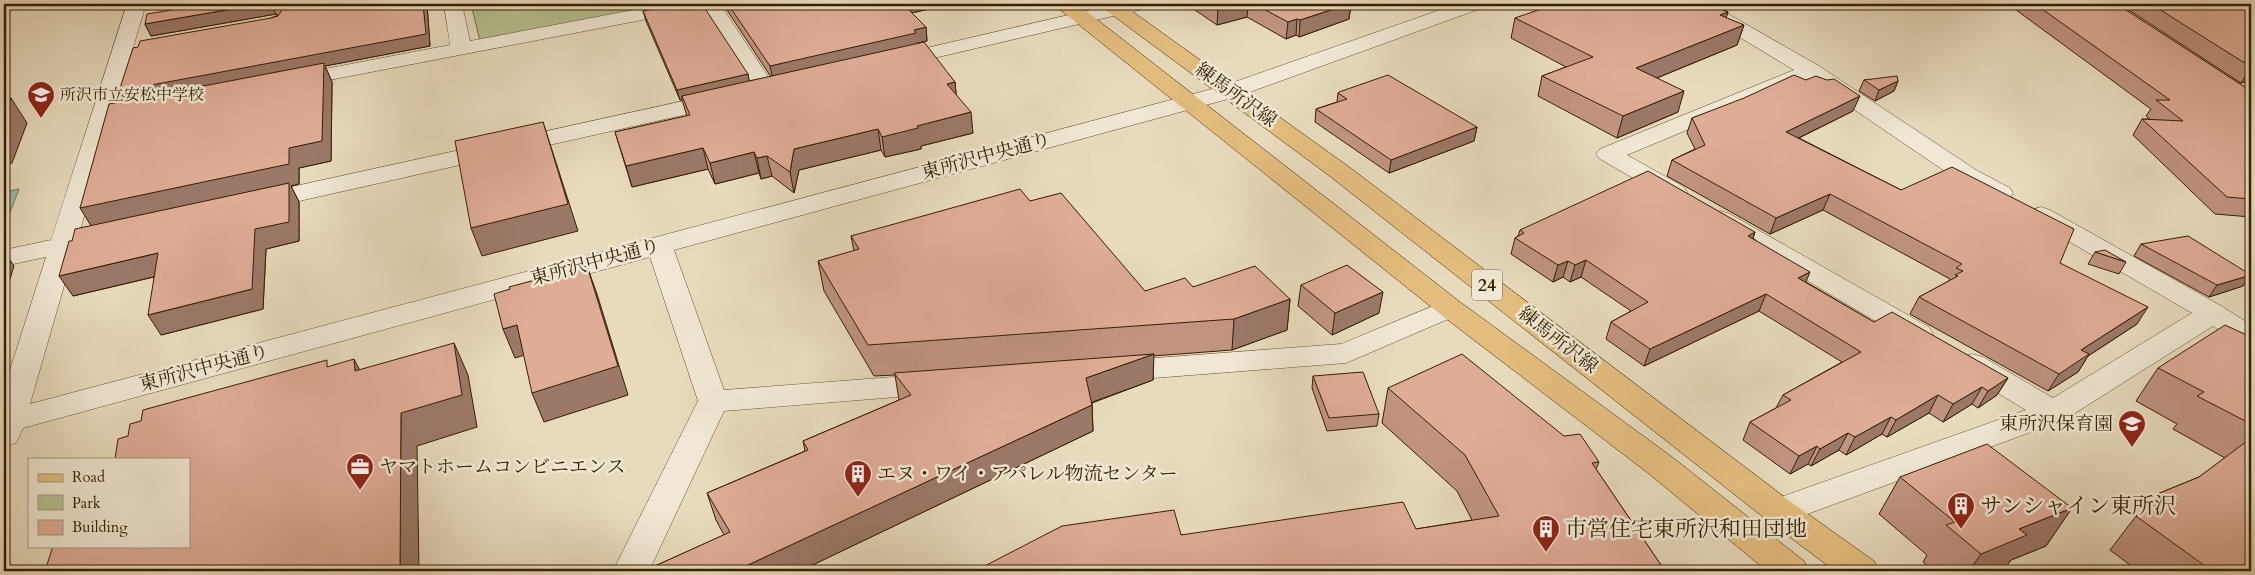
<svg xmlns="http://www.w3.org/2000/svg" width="2255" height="575" font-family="Cardo,'Noto Serif JP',serif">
<rect width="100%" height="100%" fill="#e8dbbd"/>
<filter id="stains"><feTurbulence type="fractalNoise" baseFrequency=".004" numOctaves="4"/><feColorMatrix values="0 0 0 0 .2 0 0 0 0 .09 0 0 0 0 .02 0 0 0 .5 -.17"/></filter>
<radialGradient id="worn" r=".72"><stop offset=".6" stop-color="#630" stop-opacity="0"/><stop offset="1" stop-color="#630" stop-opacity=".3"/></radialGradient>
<!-- green -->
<polygon fill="#b6c091" stroke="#767048" points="471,4 667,4 480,41"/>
<!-- water -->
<polygon fill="#98bcac" stroke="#707d67" points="19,189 4,228 4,192"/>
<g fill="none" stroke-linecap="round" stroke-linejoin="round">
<defs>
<g id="minor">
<polygon points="127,4 146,4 115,108 142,103 150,105 153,110 150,115 111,123 79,234 105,228 114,230 118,236 114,242 74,251 30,404 1223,86 1457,4 1485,4 1482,8 1239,96 674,250 724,390 933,374 944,377 948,384 944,391 933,394 724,411 649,571 613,571 698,401 650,257 23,428 16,443 4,446 4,389 46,257 4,266 4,250 51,240"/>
<polygon points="444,4 462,4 470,41 665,4 720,4 777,90 774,95 766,97 758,95 702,6 694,10 293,87 285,86 282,81 285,76 293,75 450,45"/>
<polygon points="1116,4 1150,4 1147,8 896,67 889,65 886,61 889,57 896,55"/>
<polygon points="1693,4 1714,4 1723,11 1819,66 1976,170 2010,188 2013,193 2010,198 2001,200 1992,198 1958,180 1809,79 1627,155 1684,187 1687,192 1684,197 1675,199 1666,197 1600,159 1596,154 1600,149 1794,70 1709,19"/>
<polygon points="720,93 728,95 731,100 728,105 259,210 250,207 246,202 250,197 259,194"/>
<polygon points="2041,207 2050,210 2223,307 2251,325 2251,347 2241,345 2213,326 2064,420 1791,520 1779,524 1767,520 1762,511 1767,502 2026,410 1961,371 1957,364 1961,357 1972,354 1983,357 2053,398 2192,313 2032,220 2028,215 2032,210"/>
<polygon points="1721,211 1730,214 1929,327 1933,334 1929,341 1919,343 1909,341 1712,224 1708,219 1712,214"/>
<polygon points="1450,299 1460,302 1464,308 1460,314 1346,363 1115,381 1104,378 1100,371 1104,364 1115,361 1341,344"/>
</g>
<g id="major">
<polygon points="1056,4 1077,4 1460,302 1672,457 1804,561 1809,571 1767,571 1648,473 1440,314 1058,8"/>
<polygon points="1101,4 1122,4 1349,167 1791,502 1874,561 1879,571 1835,571 1767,520 1331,177 1103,8"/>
</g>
</defs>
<!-- minor casing -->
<use href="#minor" stroke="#624e2f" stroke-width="1"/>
<!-- major casing -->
<use href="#major" stroke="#351f00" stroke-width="1"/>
<!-- minor -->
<use href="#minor" fill="#f0e8d4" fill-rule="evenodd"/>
<!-- major -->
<use href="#major" fill="#e4be7e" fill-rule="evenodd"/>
</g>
<!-- wall -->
<g fill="#c09481" stroke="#351f00">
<polygon points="208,4 427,4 430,46 325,66 332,82 331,161 299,168 299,184 291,186 299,202 299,241 266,249 263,309 161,335 154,277 73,296 72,241 91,226 124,101 119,91 271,18 278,15 276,14 151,36 145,24"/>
<polygon points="723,4 950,4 912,13 926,27 927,41 918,44 955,82 956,95 973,133 921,146 921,149 885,157 881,150 799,170 794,193 772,176 761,179 759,173 715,184 708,169 632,187 615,132 687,116 682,100 680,100 646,21 643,11 748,74 749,81 771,77"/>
<polygon points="1186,4 1351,4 1349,19 1299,37 1296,35 1286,39 1247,17 1217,25"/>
<polygon points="2008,4 2117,4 2251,91 2251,217 2215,214 2133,135 2142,119 2150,119 2146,116 2151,109"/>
<polygon points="2120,4 2251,4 2251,80 2241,83"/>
<polygon points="1712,5 1728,12 1726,18 1744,25 1737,45 1657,78 1678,112 1617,138 1538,96 1542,76 1566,67 1511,38 1515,18"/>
<polygon points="1806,80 1853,111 1799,138 1901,190 2060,263 2137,324 2088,356 2078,372 2048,391 1910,314 1919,297 1949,281 1950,279 1823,210 1770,234 1667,176 1672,160 1695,149 1687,133 1692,118"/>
<polygon points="1864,80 1898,81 1894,91 1875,101 1859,91"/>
<polygon points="1338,93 1477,127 1474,141 1389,173 1315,122 1316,109 1337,102"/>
<polygon points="1030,201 1145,291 1193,287 1290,299 1287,330 1232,350 1153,356 1153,380 1092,403 1093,431 800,571 656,571 655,566 724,535 716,520 707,493 805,451 803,441 899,400 895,375 874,376 824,291 818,261 854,251 851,236"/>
<polygon points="1520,230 1755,232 1753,238 1806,282 1874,322 2008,378 1997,395 1978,408 1972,404 1943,422 1929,413 1887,437 1882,434 1846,455 1839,450 1811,466 1808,464 1790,474 1743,440 1750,422 1776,408 1783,395 1842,362 1759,311 1644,366 1606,339 1611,322 1631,311 1581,277 1570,282 1563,277 1553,282 1511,254 1515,238 1518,236"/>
<polygon points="2141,244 2243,286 2209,297 2134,256"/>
<polygon points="2095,252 2126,262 2119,274 2088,264"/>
<polygon points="1301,285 1379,313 1332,335 1298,306"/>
<polygon points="2251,337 2251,571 2138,571 2110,550 2136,516 2140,514 2155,495 2199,477 2225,458 2173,429 2177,424 2136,401 2158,368"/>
<polygon points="1313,376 1379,414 1377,426 1327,431 1312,388"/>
<polygon points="1388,388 1564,436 1599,462 1596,469 1665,571 1181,535 1416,529 1472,520 1457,491 1382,423"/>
<polygon points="1900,477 2072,508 2046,546 2011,560 2003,571 1933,571 1923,562 1927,555 1879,514"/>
</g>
<!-- shaded-wall -->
<g fill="#9c7869" stroke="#351f00">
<polygon points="157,4 193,4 160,9"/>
<polygon points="261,4 271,4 276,14 151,36 145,24"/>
<polygon points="423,4 427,4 430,46 325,66 332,82 331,161 299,168 299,184 291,186 299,202 299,241 266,249 263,309 161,335 148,315 252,289 93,229 80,208 126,104 119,91"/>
<polygon points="902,4 950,4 903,15"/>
<polygon points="1235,4 1248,4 1247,17 1217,25 1218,8"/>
<polygon points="1349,4 1351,4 1349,19 1299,37 1300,20"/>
<polygon points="1728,12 1722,31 1720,15"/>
<polygon points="1297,19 1296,35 1286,39 1288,22"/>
<polygon points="1744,25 1737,45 1630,89 1636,68"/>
<polygon points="926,27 927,41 917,43 918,47 773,80 770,66"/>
<polygon points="2251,67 2251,80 2241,83"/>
<polygon points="748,74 750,85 682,96 682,100 680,100 677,90"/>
<polygon points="1898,81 1894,91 1875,101 1879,90"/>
<polygon points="955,82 957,102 947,84"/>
<polygon points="1684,91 1678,112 1617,138 1623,116"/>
<polygon points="1860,96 1853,111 1780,147 1786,132"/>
<polygon points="11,98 27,123 12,163 4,165 4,115"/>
<polygon points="971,112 973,133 921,146 921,149 885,157 882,137 917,126"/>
<polygon points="543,122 578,231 482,256 471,228"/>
<polygon points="1477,127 1474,141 1389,173 1391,160"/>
<polygon points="878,129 881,150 799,170 794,193 790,172 794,149"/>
<polygon points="703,148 708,169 632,187 626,166"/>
<polygon points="754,152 759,173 715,184 710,163"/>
<polygon points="767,156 772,176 761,179 757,158"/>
<polygon points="1830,194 1823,210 1770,234 1776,218"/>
<polygon points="1755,232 1749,249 1748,236"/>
<polygon points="4,251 14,266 4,298"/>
<polygon points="158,253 170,273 73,296 59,276"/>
<polygon points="1586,260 1581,277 1570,282 1575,265"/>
<polygon points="1568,261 1563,277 1553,282 1558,265"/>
<polygon points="587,266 597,294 628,395 544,422 532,393"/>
<polygon points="1810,272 1803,289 1798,278"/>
<polygon points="2251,275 2243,286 2209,297 2217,285"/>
<polygon points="1383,292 1379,313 1332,335 1335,313"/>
<polygon points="1766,294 1759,311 1644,366 1650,349"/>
<polygon points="1290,299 1287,330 1232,350 1234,319"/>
<polygon points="2148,307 2137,324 2088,356 2078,372 2048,391 2059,374 2081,350"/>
<polygon points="517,325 528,354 515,358 503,329"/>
<polygon points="454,343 468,375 477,427 417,446 419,571 400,571 401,413"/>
<polygon points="1154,354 1153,380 1087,404 1086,378"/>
<polygon points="354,359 371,391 355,371"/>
<polygon points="2008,378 1997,395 1978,408 1988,391"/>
<polygon points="1982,387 1972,404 1943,422 1953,404"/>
<polygon points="1938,395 1929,413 1887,437 1896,420"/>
<polygon points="1092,405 1093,431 800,571 735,571"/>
<polygon points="1891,417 1882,434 1846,455 1855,437"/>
<polygon points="1848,433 1839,450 1811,466 1820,449"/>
<polygon points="1817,446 1808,464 1790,474 1799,456"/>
<polygon points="2072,508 2046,546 2011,560 2003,571 1969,571 1981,554 2019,529"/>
</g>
<!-- building -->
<g fill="#dfac96" stroke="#351f00">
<polygon points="208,4 261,4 145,24 147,14"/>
<polygon points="276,4 423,4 426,34 119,91 133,48 138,47 140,41 271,18 278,16 282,10 278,4"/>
<polygon points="679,4 702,4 748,74 677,90 643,11"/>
<polygon points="728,4 903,4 926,27 914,30 916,33 770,66"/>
<polygon points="1211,4 1235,4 1218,8"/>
<polygon points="1254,4 1349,4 1300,20 1297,19 1288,22"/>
<polygon points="1556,4 1708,4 1728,12 1720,15 1744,25 1636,68 1684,91 1623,116 1542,76 1593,57 1515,18"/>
<polygon points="2035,4 2117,4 2251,91 2251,199 2227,197 2142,119 2183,121 2156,100 2170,100"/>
<polygon points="2151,4 2251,4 2251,67"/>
<polygon points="924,42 955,82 947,84 971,112 917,126 918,128 882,137 878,129 794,149 790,172 767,156 757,158 754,152 710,163 703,148 626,166 615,132 690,115 682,96"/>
<polygon points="324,63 322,141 289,148 289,164 80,208 109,104"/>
<polygon points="1388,75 1477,127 1391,160 1316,109 1347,99 1338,93 1339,92"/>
<polygon points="1794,75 1806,80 1816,76 1827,80 1834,79 1860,96 1786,132 1901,190 1952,167 2074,229 2060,263 2148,307 2081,350 2089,354 2059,374 1919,297 1958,276 1955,275 1963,271 1956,268 1962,264 1830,194 1776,218 1672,160 1705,145 1692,118 1744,98"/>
<polygon points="1897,76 1898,81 1879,90 1864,80"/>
<polygon points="11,98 4,115 4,99"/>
<polygon points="543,122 568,204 471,228 455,141"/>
<polygon points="1648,171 1755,232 1748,236 1810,272 1798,278 1874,322 1892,312 2008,378 1988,391 1982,387 1953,404 1938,395 1896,420 1891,417 1855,437 1848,433 1820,449 1817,446 1799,456 1750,422 1791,400 1783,395 1861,352 1766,294 1650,349 1611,322 1648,302 1586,260 1575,265 1568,261 1558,265 1515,238 1524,233 1520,230"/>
<polygon points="289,183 289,222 255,229 252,289 148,315 158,253 59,276 69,241 72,241 75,229"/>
<polygon points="1020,189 1030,201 1061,193 1145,291 1185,278 1193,287 1255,266 1290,299 1234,319 868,345 818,261 859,249 851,236"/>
<polygon points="2188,236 2251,275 2217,285 2141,244"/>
<polygon points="2105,250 2126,262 2095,252"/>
<polygon points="1347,265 1383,292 1335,313 1301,285"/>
<polygon points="587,266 618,366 532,393 517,325 503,329 494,294 510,289 509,287"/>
<polygon points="2225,325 2251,337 2251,424 2197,396 2204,392 2158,368"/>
<polygon points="454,343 462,395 401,413 400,571 45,571 53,546 189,546 189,459 115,459 118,439 128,436 130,424 141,421 143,410 327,360 327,367 354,359 355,371"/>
<polygon points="1154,354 1086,378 1092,405 735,571 657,571 655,566 730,532 707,493 808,450 803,441 911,395 894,373"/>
<polygon points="1462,354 1564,436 1580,434 1599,462 1592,463 1665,571 975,571 1062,526 1174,510 1181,535 1403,502 1416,529 1499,516 1465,455 1388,388"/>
<polygon points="1363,372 1379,414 1329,418 1313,376"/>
<polygon points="2251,438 2251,570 2249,571 2212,571 2136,516 2167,503 2155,495 2199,477"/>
<polygon points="1987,444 2072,508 2019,529 2027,535 1981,554 1946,525 1955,522 1900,477"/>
</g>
<!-- icons -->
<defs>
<symbol id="school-pin" viewBox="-11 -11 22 30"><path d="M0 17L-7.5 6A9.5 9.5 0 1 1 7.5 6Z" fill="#8f2418" stroke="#f0e8d4"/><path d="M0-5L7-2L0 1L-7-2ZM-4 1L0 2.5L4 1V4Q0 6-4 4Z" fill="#fff"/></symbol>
<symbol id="office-pin" viewBox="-11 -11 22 30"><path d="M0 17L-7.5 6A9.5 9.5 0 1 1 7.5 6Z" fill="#8f2418" stroke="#f0e8d4"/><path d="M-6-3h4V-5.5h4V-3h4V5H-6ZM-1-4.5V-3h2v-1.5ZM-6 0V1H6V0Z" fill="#fff"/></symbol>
<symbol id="building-pin" viewBox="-11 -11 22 30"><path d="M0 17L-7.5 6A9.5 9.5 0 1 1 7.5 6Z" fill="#8f2418" stroke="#f0e8d4"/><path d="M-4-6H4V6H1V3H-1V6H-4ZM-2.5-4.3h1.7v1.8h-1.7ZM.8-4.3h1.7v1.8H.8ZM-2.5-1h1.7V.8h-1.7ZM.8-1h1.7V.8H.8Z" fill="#fff"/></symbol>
</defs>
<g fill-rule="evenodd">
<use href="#school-pin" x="25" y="79" width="32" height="43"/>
<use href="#school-pin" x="2116" y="408" width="32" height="43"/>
<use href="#office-pin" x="344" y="451" width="32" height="43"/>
<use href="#building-pin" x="842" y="458" width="32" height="43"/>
<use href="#building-pin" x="1945" y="490" width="32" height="43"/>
<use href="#building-pin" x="1530" y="513" width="32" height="43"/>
</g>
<g text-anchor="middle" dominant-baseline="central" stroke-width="5" stroke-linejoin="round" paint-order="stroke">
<!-- far-poi labels -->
<g font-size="16" fill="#351f00" stroke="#f0e8d4" text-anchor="start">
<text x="60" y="95">所沢市立安松中学校</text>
</g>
<!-- shield labels -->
<rect fill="#f0e8d4" stroke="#6d5b40" stroke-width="1" x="1472" y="269.5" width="30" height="31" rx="4"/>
<g font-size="18" font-weight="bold" fill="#351f00">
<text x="1487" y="285">24</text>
</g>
<!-- street labels -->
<g font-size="19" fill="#351f00" stroke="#f0e8d4">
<text transform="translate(1236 95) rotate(36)">練馬所沢線</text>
<text transform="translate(986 156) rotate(-15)">東所沢中央通り</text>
<text transform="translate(595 262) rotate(-15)">東所沢中央通り</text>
<text transform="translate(1558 340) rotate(38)">練馬所沢線</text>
<text transform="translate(204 368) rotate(-15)">東所沢中央通り</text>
</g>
<!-- poi labels -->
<g font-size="19" fill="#351f00" stroke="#f0e8d4" text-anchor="start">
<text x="2113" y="424" text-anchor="end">東所沢保育園</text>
<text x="379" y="467">ヤマトホームコンビニエンス</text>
<text x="877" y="474">エヌ・ワイ・アパレル物流センター</text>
</g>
<!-- near-poi labels -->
<g font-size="22" fill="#351f00" stroke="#f0e8d4" text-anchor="start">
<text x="1980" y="506">サンシャイン東所沢</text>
<text x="1565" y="529">市営住宅東所沢和田団地</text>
</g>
</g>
<!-- margin -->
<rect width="2255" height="575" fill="none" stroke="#e8dbbd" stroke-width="20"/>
<rect x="5" y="5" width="2245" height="565" fill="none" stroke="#351f00" stroke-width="2.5"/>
<rect x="10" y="10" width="2235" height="555" fill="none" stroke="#351f00"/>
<!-- legend -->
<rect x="28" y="458" width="162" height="90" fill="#f0e8d4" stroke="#a5987f"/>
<rect x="38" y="474" width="25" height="8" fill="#e4be7e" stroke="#a5987f"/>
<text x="72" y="482" font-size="15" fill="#351f00">Road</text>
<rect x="38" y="495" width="25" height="15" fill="#b6c091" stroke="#a5987f"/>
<text x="72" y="508" font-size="15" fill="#351f00">Park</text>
<rect x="38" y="520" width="25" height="15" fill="#dfac96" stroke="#a5987f"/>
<text x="72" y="532" font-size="15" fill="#351f00">Building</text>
<rect width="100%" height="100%" filter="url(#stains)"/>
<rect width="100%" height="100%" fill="url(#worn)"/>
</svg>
